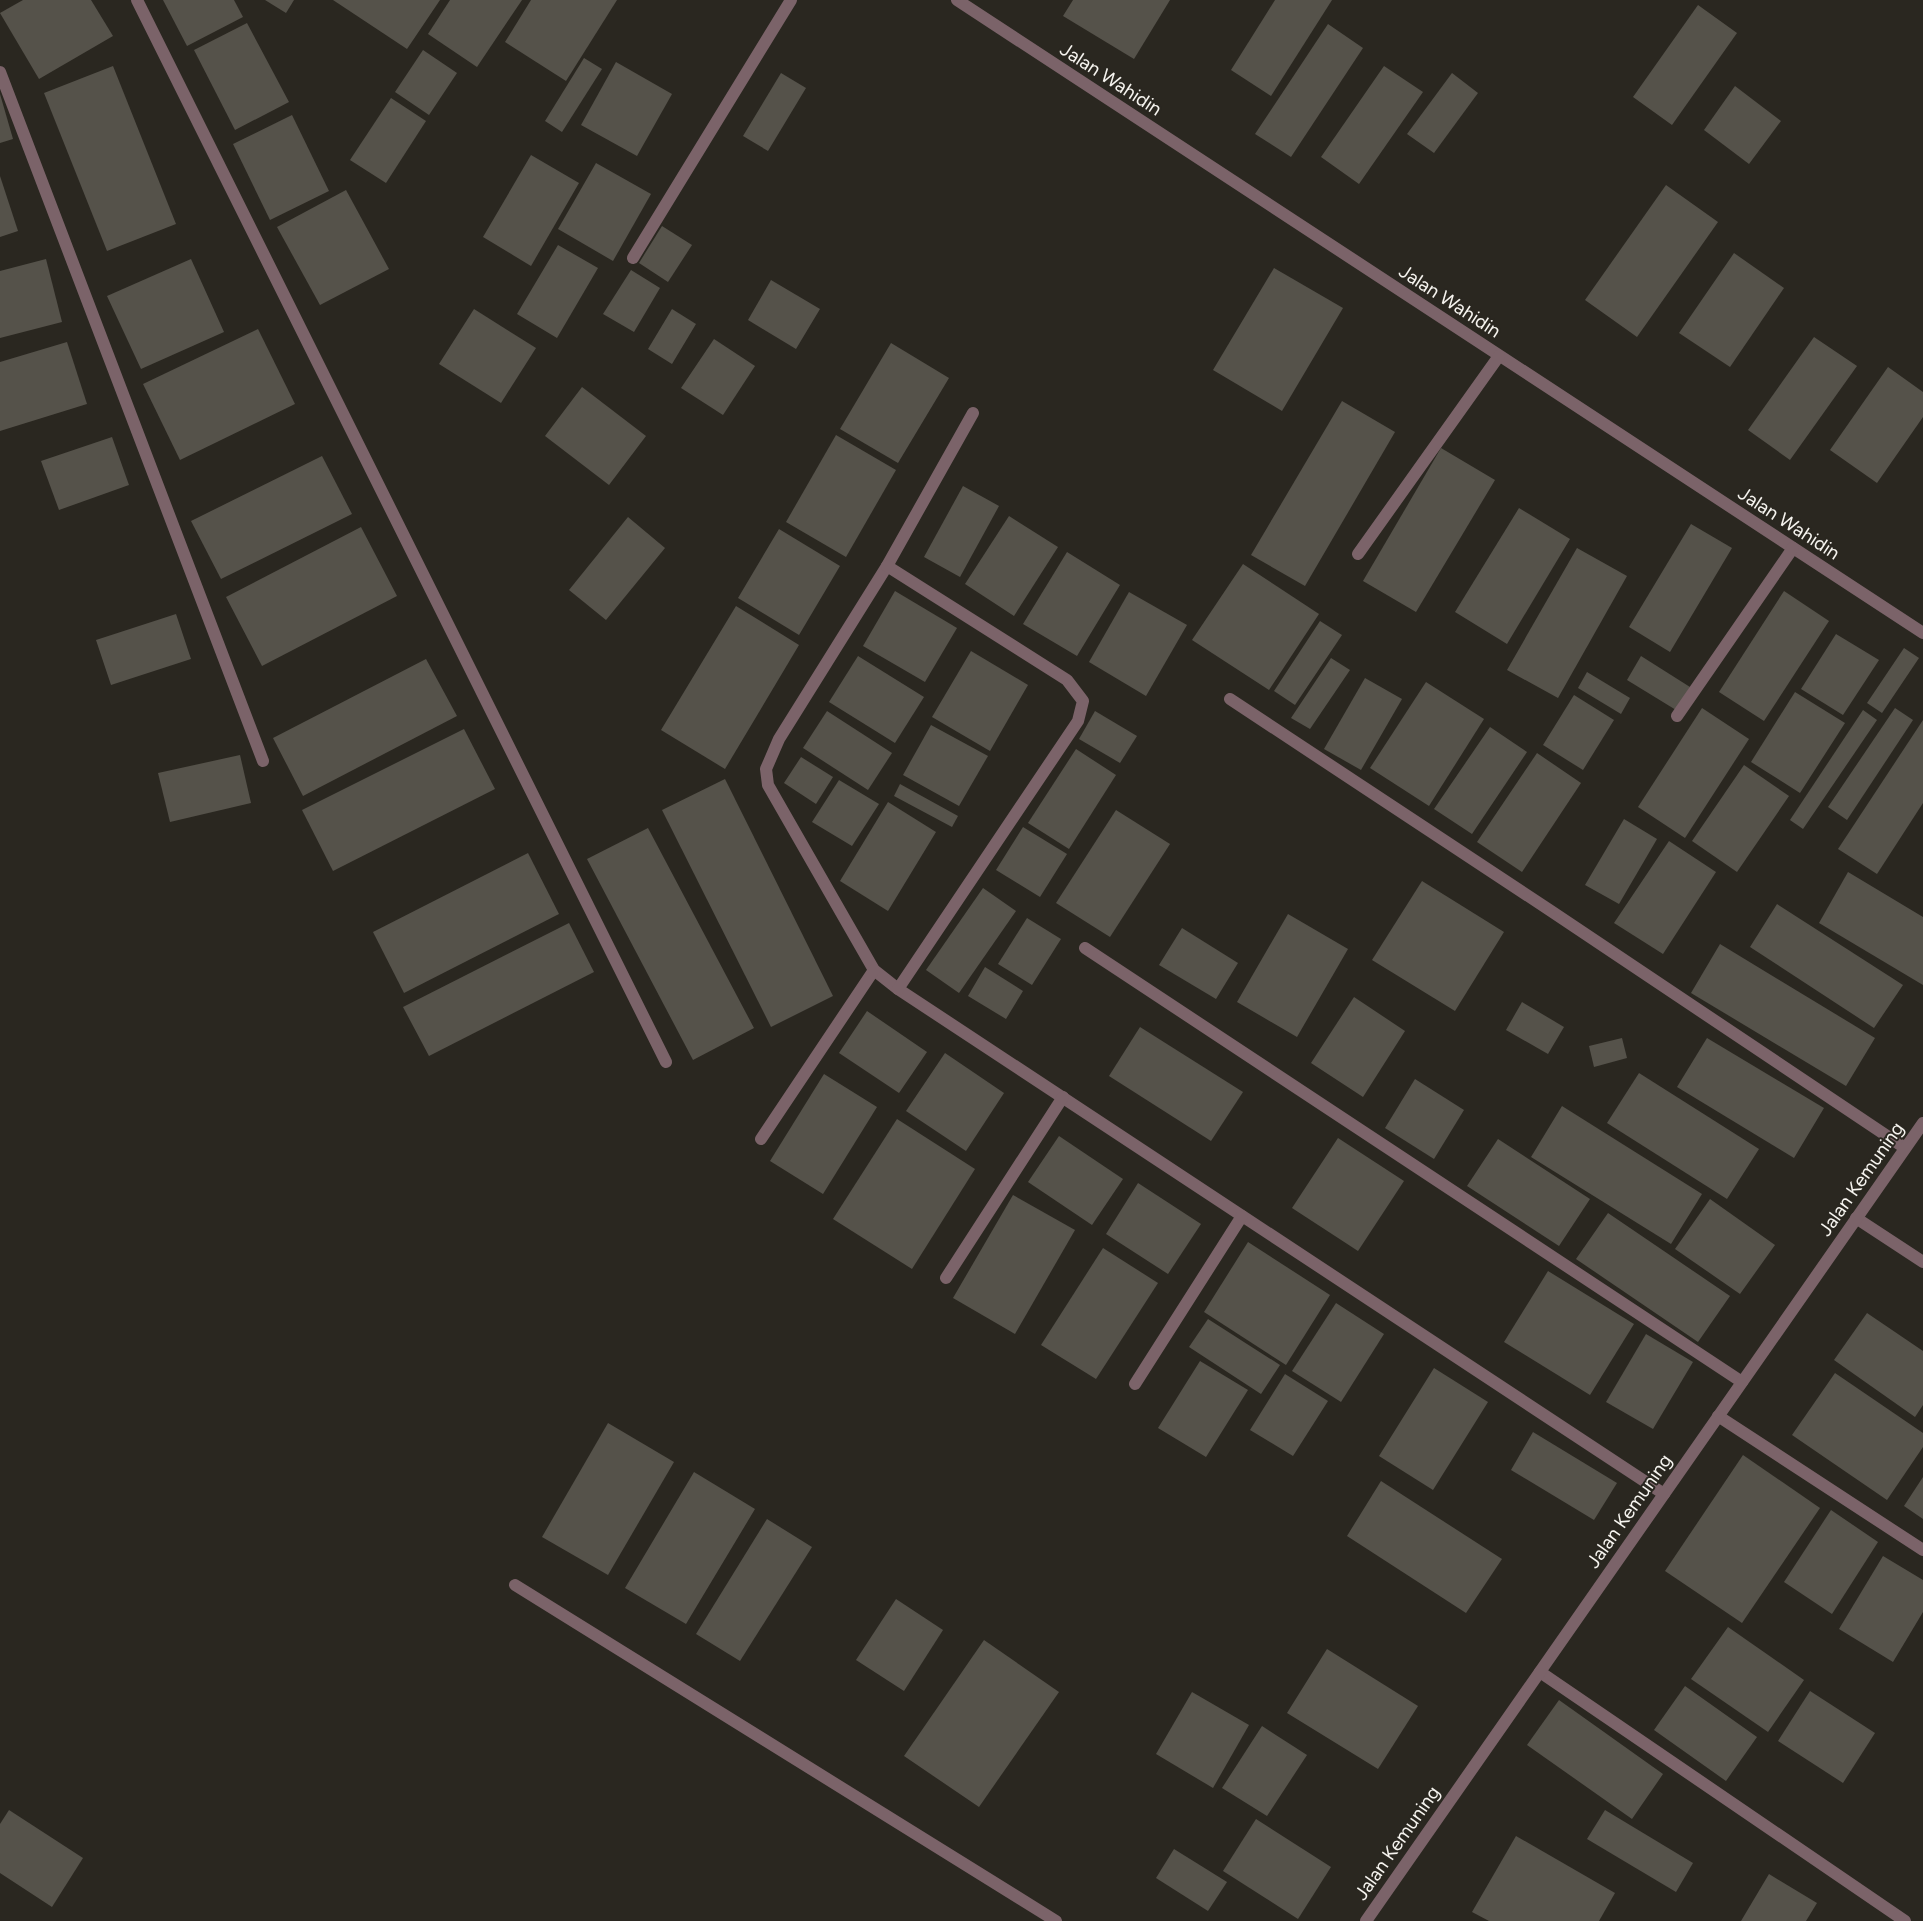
<svg xmlns="http://www.w3.org/2000/svg" width="1923" height="1921" font-family="Figtree,sans-serif">
<rect width="100%" height="100%" fill="#2a2720"/>
<!-- building -->
<g fill="#55524a">
<polygon points="23,0 91,0 113,36 39,79 0,13"/>
<polygon points="163,0 234,0 243,17 187,46"/>
<polygon points="265,0 294,0 286,13"/>
<polygon points="333,0 440,0 407,49"/>
<polygon points="450,0 522,0 477,67 428,34"/>
<polygon points="531,0 617,0 566,81 505,42"/>
<polygon points="1073,0 1170,0 1134,59 1063,16"/>
<polygon points="1275,0 1332,0 1271,96 1231,70"/>
<polygon points="1698,5 1737,33 1672,125 1633,97"/>
<polygon points="247,23 289,102 235,130 194,50"/>
<polygon points="1328,24 1363,48 1291,157 1255,134"/>
<polygon points="423,50 457,73 429,115 395,92"/>
<polygon points="584,58 602,69 562,132 545,121"/>
<polygon points="616,62 672,94 637,156 581,125"/>
<polygon points="113,66 176,224 107,251 44,93"/>
<polygon points="1384,66 1423,92 1359,184 1321,157"/>
<polygon points="781,73 806,88 768,151 743,136"/>
<polygon points="1452,73 1478,93 1434,153 1407,134"/>
<polygon points="1735,86 1781,121 1749,164 1704,130"/>
<polygon points="0,94 13,139 0,143"/>
<polygon points="391,98 426,121 386,183 350,160"/>
<polygon points="292,115 329,191 270,220 233,144"/>
<polygon points="531,155 579,183 531,266 483,237"/>
<polygon points="596,163 651,194 613,261 558,229"/>
<polygon points="0,176 18,231 0,237"/>
<polygon points="1666,185 1718,222 1637,337 1585,300"/>
<polygon points="346,190 389,269 320,305 277,227"/>
<polygon points="662,226 692,245 668,282 639,263"/>
<polygon points="558,245 598,268 557,338 517,314"/>
<polygon points="1734,253 1784,288 1730,367 1679,333"/>
<polygon points="46,259 62,322 0,338 0,271"/>
<polygon points="191,259 224,332 141,369 107,296"/>
<polygon points="1274,268 1343,308 1282,411 1213,370"/>
<polygon points="631,270 660,288 634,332 603,314"/>
<polygon points="771,280 820,309 796,349 748,320"/>
<polygon points="474,309 536,348 501,403 439,364"/>
<polygon points="672,309 696,324 672,364 648,349"/>
<polygon points="258,329 295,404 180,460 143,384"/>
<polygon points="1814,337 1857,366 1790,460 1748,430"/>
<polygon points="714,339 755,366 723,415 681,388"/>
<polygon points="67,342 87,404 0,431 0,362"/>
<polygon points="891,343 949,378 898,463 840,429"/>
<polygon points="1888,367 1923,392 1923,417 1877,483 1830,450"/>
<polygon points="582,387 646,436 609,485 545,436"/>
<polygon points="1342,401 1395,432 1305,586 1251,555"/>
<polygon points="836,435 896,470 846,557 786,522"/>
<polygon points="112,437 129,485 59,510 41,461"/>
<polygon points="1441,448 1495,480 1416,612 1363,581"/>
<polygon points="322,456 352,514 221,579 191,521"/>
<polygon points="963,486 999,506 960,577 924,557"/>
<polygon points="1519,508 1570,539 1507,644 1455,612"/>
<polygon points="1009,516 1058,547 1014,616 965,584"/>
<polygon points="628,517 665,548 606,620 569,590"/>
<polygon points="1691,524 1732,548 1670,652 1629,627"/>
<polygon points="361,527 397,596 262,666 226,597"/>
<polygon points="779,529 840,566 799,635 738,598"/>
<polygon points="1577,548 1627,576 1558,698 1507,670"/>
<polygon points="1067,552 1120,585 1077,656 1023,624"/>
<polygon points="1243,564 1319,614 1269,690 1192,640"/>
<polygon points="895,591 957,628 925,682 863,646"/>
<polygon points="1784,591 1829,621 1764,721 1719,692"/>
<polygon points="1129,592 1187,625 1146,696 1089,662"/>
<polygon points="736,606 799,645 725,769 661,730"/>
<polygon points="176,614 191,659 111,685 96,640"/>
<polygon points="1320,621 1342,635 1295,705 1274,691"/>
<polygon points="1836,634 1879,660 1843,715 1801,689"/>
<polygon points="1904,648 1919,658 1882,713 1867,703"/>
<polygon points="971,651 1028,685 990,751 932,717"/>
<polygon points="858,656 924,697 895,743 829,702"/>
<polygon points="1641,656 1690,687 1676,710 1627,680"/>
<polygon points="1331,658 1350,670 1310,729 1291,718"/>
<polygon points="426,659 457,716 303,796 273,738"/>
<polygon points="1587,672 1630,698 1621,714 1578,688"/>
<polygon points="1365,678 1402,699 1361,770 1324,749"/>
<polygon points="1426,682 1484,719 1429,806 1370,768"/>
<polygon points="1795,692 1845,723 1800,793 1751,762"/>
<polygon points="1574,695 1614,720 1583,770 1543,745"/>
<polygon points="1702,708 1749,739 1685,838 1638,807"/>
<polygon points="1895,708 1913,720 1847,820 1828,807"/>
<polygon points="1863,710 1877,720 1803,829 1790,820"/>
<polygon points="827,711 892,753 868,790 803,748"/>
<polygon points="1095,711 1137,736 1120,763 1079,739"/>
<polygon points="1923,720 1923,803 1877,874 1838,849"/>
<polygon points="931,725 988,756 959,806 903,775"/>
<polygon points="1490,727 1527,752 1472,834 1434,809"/>
<polygon points="464,729 495,789 333,871 302,810"/>
<polygon points="1076,749 1116,775 1069,849 1028,823"/>
<polygon points="1537,753 1581,783 1522,872 1477,842"/>
<polygon points="240,755 251,803 170,822 158,773"/>
<polygon points="801,757 833,777 816,804 784,783"/>
<polygon points="1744,765 1789,796 1737,872 1692,841"/>
<polygon points="725,779 833,996 771,1027 662,810"/>
<polygon points="839,780 879,804 852,846 812,822"/>
<polygon points="900,784 958,816 952,827 894,796"/>
<polygon points="888,802 936,832 888,911 840,881"/>
<polygon points="1116,810 1170,844 1110,937 1056,903"/>
<polygon points="1624,819 1657,839 1619,904 1585,885"/>
<polygon points="1023,827 1067,854 1040,897 996,870"/>
<polygon points="648,828 754,1028 693,1060 587,859"/>
<polygon points="1669,841 1716,872 1663,954 1614,923"/>
<polygon points="528,853 559,914 404,993 373,932"/>
<polygon points="1848,872 1923,917 1923,985 1819,923"/>
<polygon points="1422,881 1504,932 1455,1011 1372,960"/>
<polygon points="983,888 1016,911 959,993 926,970"/>
<polygon points="1777,904 1903,985 1874,1028 1750,947"/>
<polygon points="1288,914 1348,949 1297,1037 1237,1002"/>
<polygon points="1027,918 1061,939 1032,985 998,964"/>
<polygon points="569,923 594,972 429,1056 403,1007"/>
<polygon points="1182,928 1238,963 1216,999 1159,965"/>
<polygon points="1720,944 1875,1038 1846,1086 1691,993"/>
<polygon points="985,967 1023,991 1006,1019 968,996"/>
<polygon points="1354,997 1405,1031 1363,1097 1311,1063"/>
<polygon points="1522,1002 1564,1027 1548,1054 1506,1030"/>
<polygon points="867,1011 927,1052 899,1093 839,1053"/>
<polygon points="1140,1027 1243,1092 1211,1141 1109,1076"/>
<polygon points="1622,1038 1627,1058 1594,1067 1589,1046"/>
<polygon points="1707,1038 1824,1108 1794,1158 1677,1087"/>
<polygon points="945,1053 1004,1093 966,1151 906,1111"/>
<polygon points="1639,1073 1759,1149 1727,1199 1607,1123"/>
<polygon points="824,1074 877,1107 823,1194 770,1161"/>
<polygon points="1415,1079 1464,1110 1434,1159 1385,1128"/>
<polygon points="1562,1106 1702,1194 1671,1244 1531,1157"/>
<polygon points="897,1119 975,1169 912,1269 833,1219"/>
<polygon points="1059,1136 1123,1179 1092,1225 1028,1182"/>
<polygon points="1338,1138 1404,1181 1358,1251 1292,1208"/>
<polygon points="1498,1139 1590,1199 1559,1246 1467,1186"/>
<polygon points="1138,1183 1201,1224 1168,1274 1106,1234"/>
<polygon points="1013,1195 1075,1230 1015,1334 953,1298"/>
<polygon points="1710,1199 1775,1245 1740,1294 1675,1249"/>
<polygon points="1608,1213 1730,1296 1698,1342 1576,1259"/>
<polygon points="1248,1242 1330,1295 1286,1365 1204,1312"/>
<polygon points="1103,1248 1158,1283 1096,1379 1041,1345"/>
<polygon points="1548,1271 1634,1324 1590,1395 1504,1342"/>
<polygon points="1336,1303 1384,1334 1341,1402 1292,1371"/>
<polygon points="1867,1313 1923,1351 1923,1405 1915,1417 1834,1360"/>
<polygon points="1208,1319 1280,1365 1261,1394 1189,1347"/>
<polygon points="1646,1334 1693,1362 1653,1429 1606,1402"/>
<polygon points="1200,1361 1248,1390 1206,1457 1158,1428"/>
<polygon points="1434,1368 1488,1402 1433,1490 1379,1456"/>
<polygon points="1835,1373 1923,1433 1923,1447 1887,1500 1792,1435"/>
<polygon points="1285,1374 1328,1401 1293,1456 1250,1430"/>
<polygon points="608,1423 674,1462 608,1575 542,1537"/>
<polygon points="1533,1432 1617,1483 1594,1520 1511,1470"/>
<polygon points="1743,1455 1820,1508 1742,1623 1665,1571"/>
<polygon points="694,1472 755,1509 686,1624 625,1588"/>
<polygon points="1923,1477 1923,1519 1904,1506"/>
<polygon points="1381,1481 1502,1559 1466,1613 1347,1536"/>
<polygon points="1831,1510 1878,1542 1832,1614 1784,1582"/>
<polygon points="767,1519 812,1547 740,1661 696,1634"/>
<polygon points="1883,1556 1923,1580 1923,1612 1893,1662 1839,1629"/>
<polygon points="896,1599 943,1630 904,1691 856,1660"/>
<polygon points="1728,1627 1804,1680 1768,1732 1691,1679"/>
<polygon points="984,1640 1059,1692 979,1807 904,1756"/>
<polygon points="1327,1649 1418,1706 1378,1769 1287,1713"/>
<polygon points="1685,1686 1757,1737 1726,1781 1654,1730"/>
<polygon points="1810,1691 1875,1733 1843,1783 1778,1741"/>
<polygon points="1192,1692 1249,1725 1213,1788 1156,1754"/>
<polygon points="1559,1700 1663,1774 1632,1819 1527,1745"/>
<polygon points="1262,1726 1307,1755 1267,1816 1222,1788"/>
<polygon points="9,1810 83,1858 52,1907 0,1873 0,1824"/>
<polygon points="1605,1810 1693,1863 1676,1892 1587,1839"/>
<polygon points="1256,1819 1331,1867 1298,1919 1223,1871"/>
<polygon points="1516,1836 1615,1893 1599,1921 1489,1921 1472,1912"/>
<polygon points="1174,1849 1227,1882 1208,1911 1156,1878"/>
<polygon points="1769,1874 1817,1903 1806,1921 1741,1921"/>
</g>
<g fill="none" stroke-linecap="round" stroke-linejoin="round">
<!-- minor -->
<g stroke="#7b6369" stroke-width="12">
<polyline points="137,0 666,1062"/>
<polyline points="957,0 1923,633"/>
<polyline points="0,72 263,761"/>
<polyline points="633,258 791,0"/>
<polyline points="973,413 887,566 779,739 766,769 768,785 874,970 898,989 1664,1494"/>
<polyline points="1358,554 1499,356"/>
<polyline points="887,566 1067,680 1083,701 1078,721 898,989"/>
<polyline points="1230,699 1551,911 1905,1148"/>
<polyline points="1677,716 1793,548"/>
<polyline points="1085,948 1742,1382"/>
<polyline points="761,1139 874,970"/>
<polyline points="1856,1218 1923,1262"/>
<polyline points="946,1278 1063,1097"/>
<polyline points="1135,1384 1242,1216"/>
<polyline points="1718,1416 1923,1550"/>
<polyline points="515,1585 1056,1921"/>
<polyline points="1540,1672 1905,1921"/>
<polyline points="1366,1921 1923,1123"/>
</g>
</g>
<g text-anchor="middle" dominant-baseline="central" stroke-width="4" stroke-linejoin="round" paint-order="stroke">
<!-- street labels -->
<g font-size="19" fill="#f6f4ef" stroke="#2a2720">
<text transform="translate(1111 79) rotate(33)">Jalan Wahidin</text>
<text transform="translate(1450 301) rotate(33)">Jalan Wahidin</text>
<text transform="translate(1789 523) rotate(33)">Jalan Wahidin</text>
<text transform="translate(1861 1179) rotate(-55)">Jalan Kemuning</text>
<text transform="translate(1629 1511) rotate(-55)">Jalan Kemuning</text>
<text transform="translate(1397 1843) rotate(-55)">Jalan Kemuning</text>
</g>
</g>
</svg>
